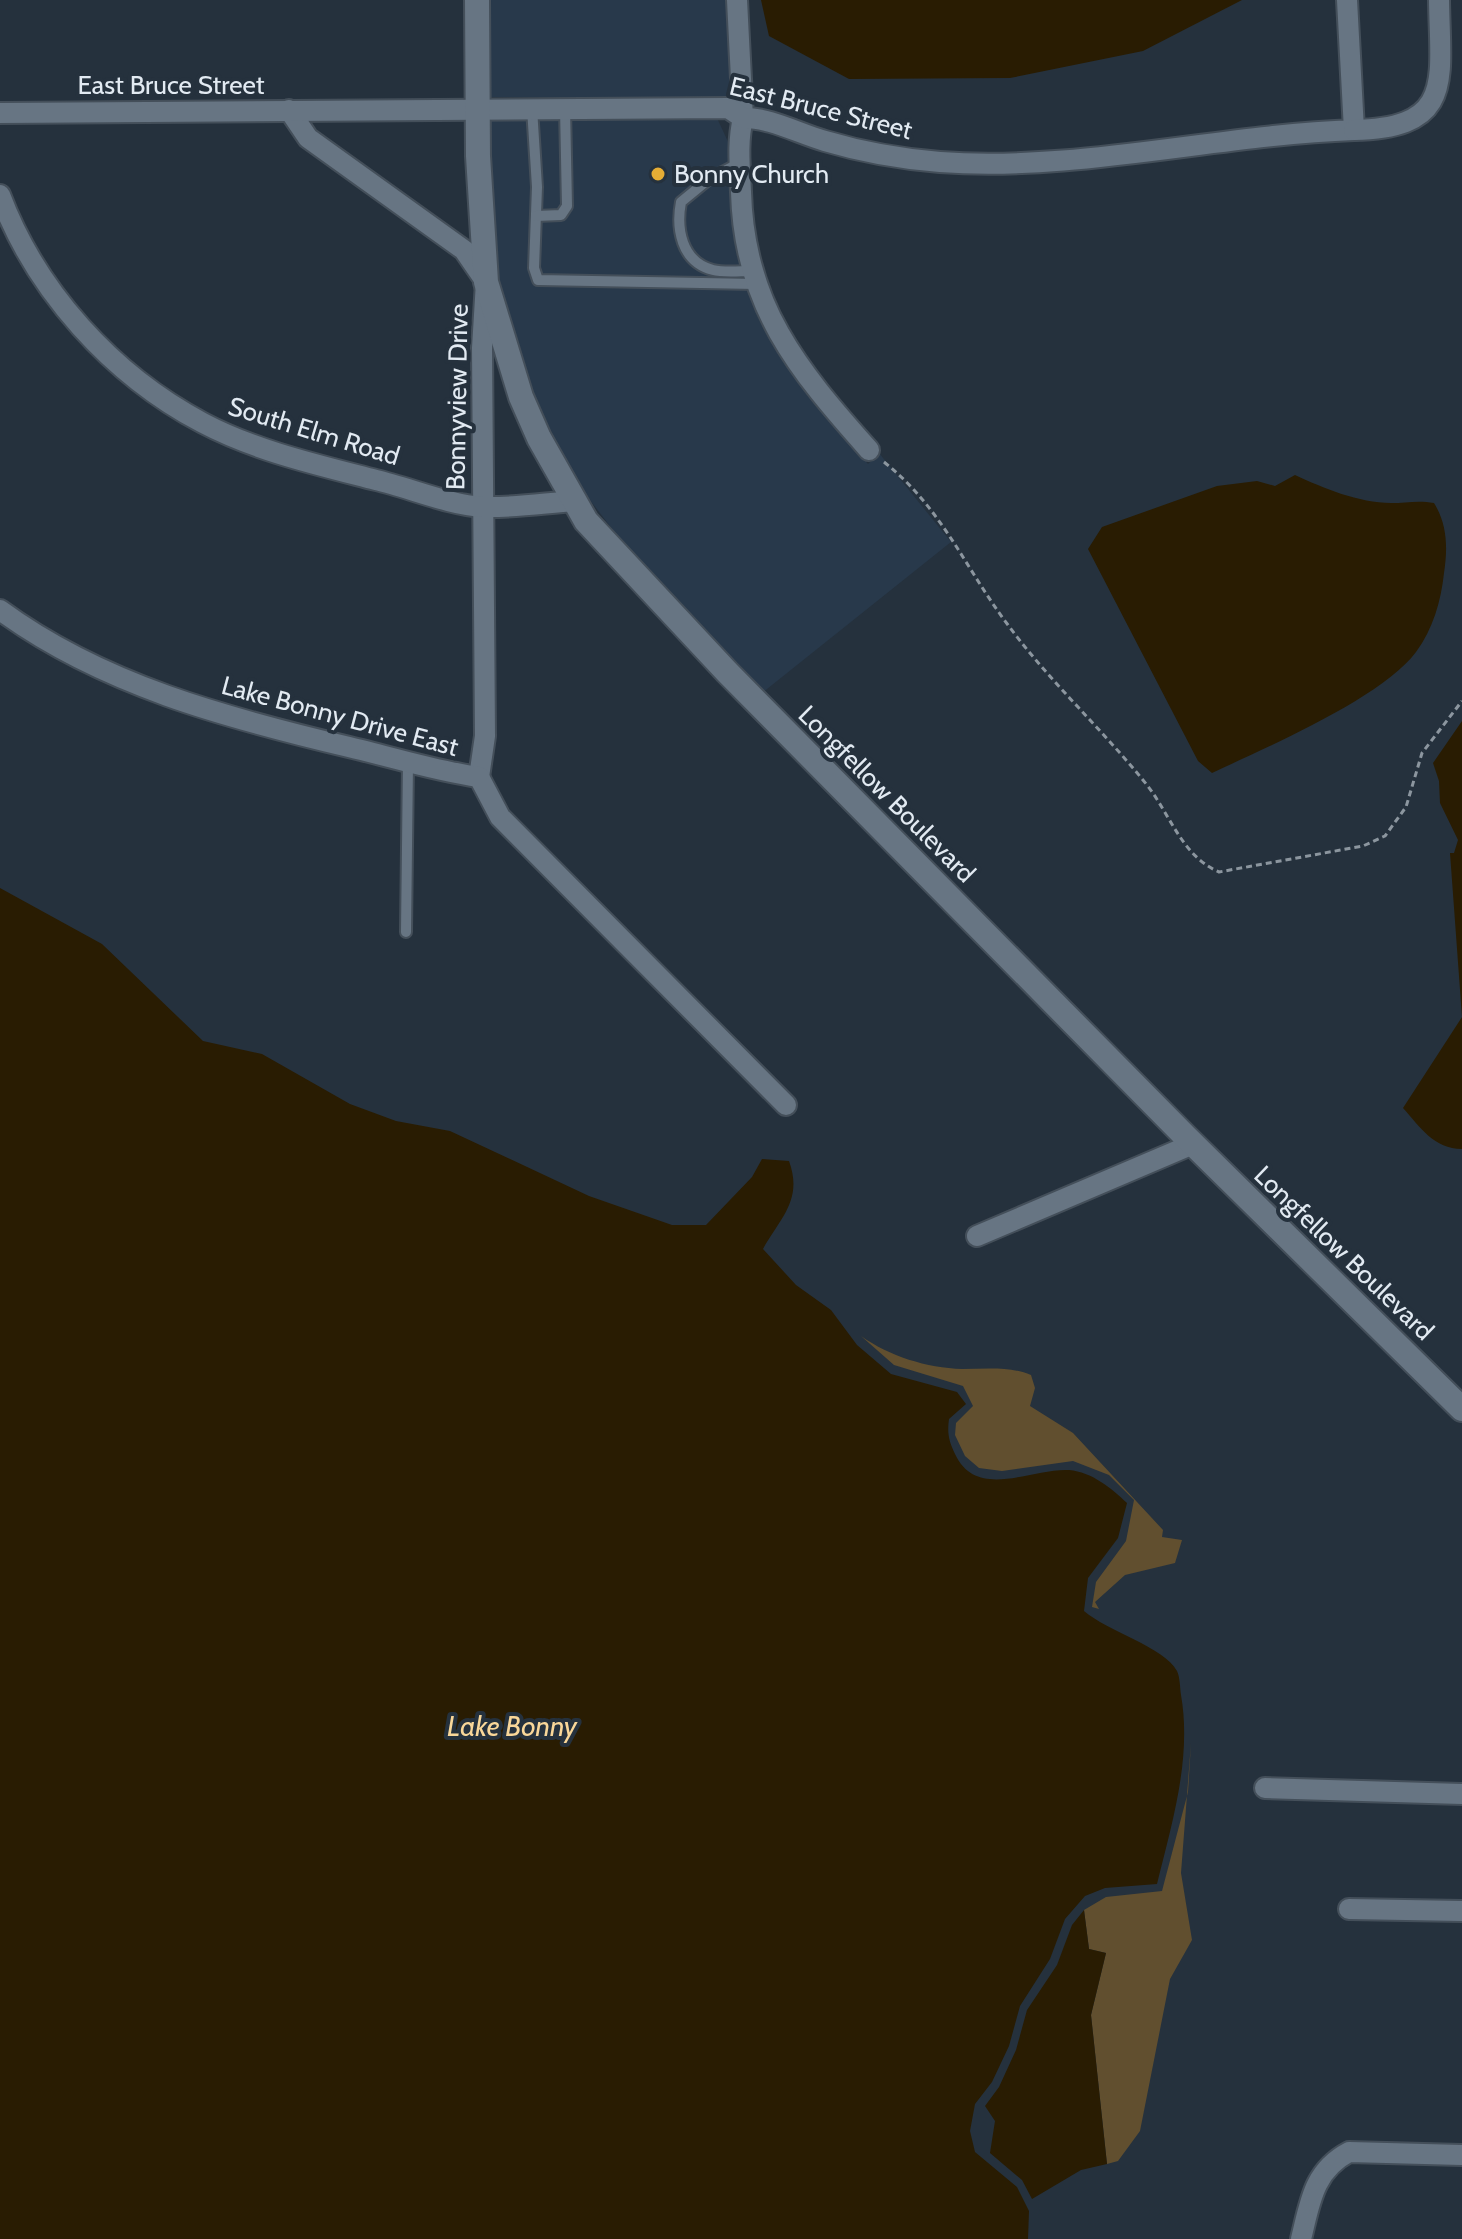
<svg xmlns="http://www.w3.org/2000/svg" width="1462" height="2239" font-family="Cabin,sans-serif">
<rect width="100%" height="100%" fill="#25313d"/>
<!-- built -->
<g fill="#28394b">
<polygon points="486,0 728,0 732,91 728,98 487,97"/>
<polygon points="487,118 717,118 730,146 736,253 765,331 807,395 868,464 879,453 951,542 762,693 640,565 569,473 529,392 495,280"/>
</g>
<!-- green -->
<g fill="#614f2f">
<path d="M861,1336C889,1356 927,1368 962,1369C986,1369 1009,1366 1031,1375L1035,1388L1030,1406L1073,1433L1163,1530L1162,1537L1182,1540L1175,1563L1125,1575L1095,1602L1099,1609L1092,1607L1096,1582L1126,1541L1134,1500L1109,1475L1073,1461L1002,1471L979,1468L965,1456L955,1435L956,1423L973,1406L963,1386L894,1365Z"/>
<polygon points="1191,1743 1181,1873 1192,1940 1170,1979 1140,2131 1118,2161 1107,2164 1091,2015 1106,1953 1089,1949 1084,1910 1106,1897 1162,1891 1188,1792"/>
</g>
<!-- water -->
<g fill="#291c02">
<polygon points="761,0 1242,0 1143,51 1010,78 849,79 769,36"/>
<path d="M1295,475C1323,488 1359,503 1391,503C1406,503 1418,500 1434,503C1447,524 1448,547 1444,573C1441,601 1433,629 1416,652C1382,698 1265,748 1212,773L1198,761L1088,549L1102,527L1217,486L1257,481L1275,486Z"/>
<path d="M1462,721V1149C1434,1149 1420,1127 1403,1108L1462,1017L1450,853H1454L1458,840L1440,803L1439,781L1433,763Z"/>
<path d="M0,888L102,944L203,1041L262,1054L350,1104L396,1121L450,1131L589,1196L672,1225H706L752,1177L762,1159L789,1161C803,1200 781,1217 763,1249L796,1285L831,1310L857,1345L891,1374L957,1392L966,1404L949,1419C947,1434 949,1441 955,1454C977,1501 1031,1468 1069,1470C1092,1472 1111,1488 1127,1503L1118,1538L1088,1578L1084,1611C1107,1631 1164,1647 1177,1671C1180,1677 1180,1688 1181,1695C1192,1758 1172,1823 1157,1884L1105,1888L1085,1896L1065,1919L1050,1959L1020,2006L1009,2046L992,2082L975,2104L970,2131L975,2152L1017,2187L1029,2211L1028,2239H0Z"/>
<polygon points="1084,1910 1089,1949 1106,1953 1091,2015 1107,2164 1081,2170 1032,2199 1022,2180 990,2153 995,2121 985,2106 999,2087 1016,2050 1027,2010 1057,1965 1072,1925"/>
</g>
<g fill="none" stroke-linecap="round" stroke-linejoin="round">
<defs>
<g id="service">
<polyline points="532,108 537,187 534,268 538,280 756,284"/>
<path d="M740,163L709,179L681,202C676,228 681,262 713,270C724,273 740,271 752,271"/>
<polyline points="536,216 561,215 567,206 565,108"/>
<polyline points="406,932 408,762"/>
</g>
<g id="minor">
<path d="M737,0L743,118C737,143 740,167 741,192C744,305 797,369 869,450"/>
<polyline points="289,110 308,138 464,250 486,282 482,348 485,736 479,777"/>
<path d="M0,113L728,108L743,118C769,117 800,134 825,141C862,152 902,159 940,162C1078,172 1216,135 1354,130L1347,0"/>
<path d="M1354,130C1455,128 1440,80 1439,0"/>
<path d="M0,195C36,291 112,375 203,423C256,451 318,465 376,480C410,488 449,505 483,507C513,508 545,503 574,501"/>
<path d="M0,610C102,685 227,718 349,747C392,757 435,771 479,777L500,817L786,1105"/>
<polyline points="977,1236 1193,1144"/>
<polyline points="1265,1788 1462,1794"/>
<polyline points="1349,1909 1462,1911"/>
<path d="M1301,2239C1310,2203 1313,2171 1349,2152L1462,2155"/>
</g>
<polyline id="tertiary" points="477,0 478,156 486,282 521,397 539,438 586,521 727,672 1185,1136 1462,1409"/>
</defs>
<!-- service casing -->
<use href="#service" stroke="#444f5a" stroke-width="14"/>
<!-- minor casing -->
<use href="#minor" stroke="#444f5a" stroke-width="24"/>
<!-- tertiary casing -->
<use href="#tertiary" stroke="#444f5a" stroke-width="28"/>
<!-- path -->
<path stroke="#8c969f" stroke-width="3" stroke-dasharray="6 4" stroke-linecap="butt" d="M884,462C942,508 965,568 1008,625C1050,682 1103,730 1147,785C1171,816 1182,856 1219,872L1363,846L1385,836L1406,807L1422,753L1462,701"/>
<!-- service -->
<use href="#service" stroke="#677583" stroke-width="10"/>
<!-- minor -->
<use href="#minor" stroke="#677583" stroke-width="20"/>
<!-- tertiary -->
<use href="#tertiary" stroke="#677583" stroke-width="24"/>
</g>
<!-- markers -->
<circle fill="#e5ad35" stroke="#25313d" stroke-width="3" cx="658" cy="174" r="8"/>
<g text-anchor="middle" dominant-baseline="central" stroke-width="8" stroke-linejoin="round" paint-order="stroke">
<!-- street labels -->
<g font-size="26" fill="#e2eaf2" stroke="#25313d">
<text x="171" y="85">East Bruce Street</text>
<text transform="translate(821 108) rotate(14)">East Bruce Street</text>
<text transform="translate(457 397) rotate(-89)">Bonnyview Drive</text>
<text transform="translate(314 431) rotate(17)">South Elm Road</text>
<text transform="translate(340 716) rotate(15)">Lake Bonny Drive East</text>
<text transform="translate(887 794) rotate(45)">Longfellow Boulevard</text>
<text transform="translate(1344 1253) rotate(44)">Longfellow Boulevard</text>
</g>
<!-- poi labels -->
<g font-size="26" fill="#e2eaf2" stroke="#25313d" text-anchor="start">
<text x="674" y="174">Bonny Church</text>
</g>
<!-- water labels -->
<g font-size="28" font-style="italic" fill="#f9d799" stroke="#25313d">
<text x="512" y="1726">Lake Bonny</text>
</g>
</g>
</svg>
